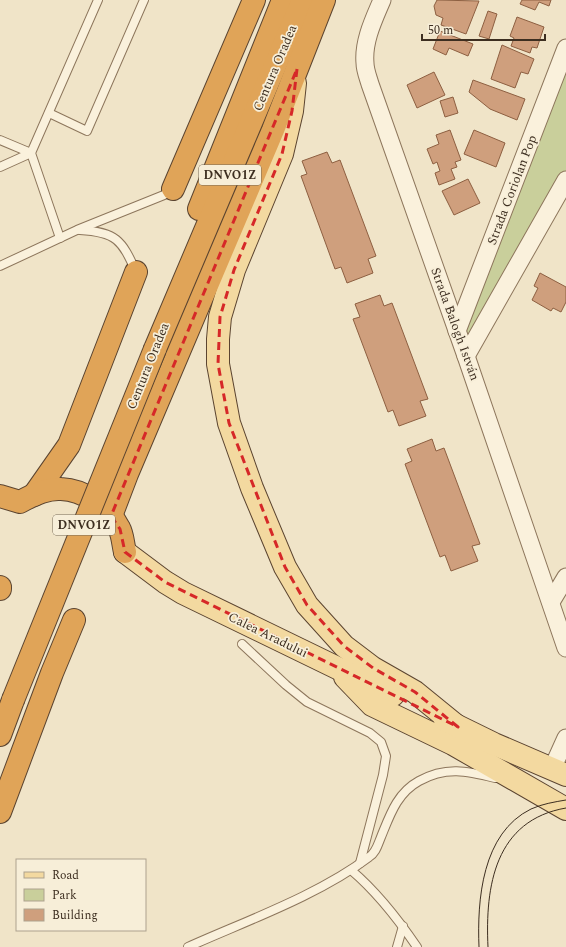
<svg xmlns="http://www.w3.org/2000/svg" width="566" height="947" font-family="Spectral,serif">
<rect width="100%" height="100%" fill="#f0e4c8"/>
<!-- green -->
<polygon fill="#c9cf9b" points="566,48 566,180 466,356 457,331"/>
<!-- building -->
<g fill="#cf9f7d" stroke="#8d5f41">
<polygon points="437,0 479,1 466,34 441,25 443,18 436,15 434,6"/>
<polygon points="522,0 551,0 549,6 539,2 535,10 520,4"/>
<polygon points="488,11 497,14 489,39 479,36"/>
<polygon points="517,17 544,27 537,48 532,47 530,53 511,46 514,38 510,36"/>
<polygon points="440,31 473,44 468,56 449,48 446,55 433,49"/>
<polygon points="502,45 534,59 528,74 521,72 515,88 491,79"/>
<polygon points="434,72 445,95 417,108 407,85"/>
<polygon points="473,80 525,99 517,120 490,109 469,92"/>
<polygon points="453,97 458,113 445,117 440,101"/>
<polygon points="450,130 461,160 455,162 457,167 451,169 455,179 439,185 435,173 440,171 437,162 433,164 427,149 439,144 436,135"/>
<polygon points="474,130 505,143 496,167 464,154"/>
<polygon points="327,152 332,163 340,160 376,256 368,259 373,273 347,283 341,267 335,269 301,176 307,174 302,161"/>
<polygon points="468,179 480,203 454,215 442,191"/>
<polygon points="540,273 566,287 566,302 561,312 553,308 551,311 532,300 538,288 534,286"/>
<polygon points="380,295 384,306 392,303 428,399 420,401 426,416 399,426 393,410 388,412 353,319 360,317 355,304"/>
<polygon points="432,439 436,451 444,448 480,544 472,546 478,561 451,571 445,555 440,557 405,464 412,461 407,449"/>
</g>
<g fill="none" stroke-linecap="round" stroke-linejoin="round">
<defs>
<g id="lane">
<polyline points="49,113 87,131 144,0"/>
<polyline points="0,140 31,153"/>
<polyline points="0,167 31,153"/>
<path d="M80,230C116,232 122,240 136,272"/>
<polyline points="60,238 31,153 98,0"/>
<polyline points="0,266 77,230 164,195 173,189"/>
<polyline points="242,644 286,685 307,702 370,733 381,742 386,756 383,775 360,863"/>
<path d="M351,870C377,892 398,919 417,947"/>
<path d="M188,947C246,921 319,895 369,857C376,853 378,844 381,837C390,815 397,793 419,781C446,766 467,771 495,778"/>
<polyline points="397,947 403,926"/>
</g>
<g id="street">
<path d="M382,0C374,19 363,41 365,63C365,70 368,77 370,84L466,356L566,648"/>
<polyline points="457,331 566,48"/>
<polyline points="466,356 566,180"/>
<polyline points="551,602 566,577"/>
<polyline points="552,769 566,738"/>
</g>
<g id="primary">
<polyline points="295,83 292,111 282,154 234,270 220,317 218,339 218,364 229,423 252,488 285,567 307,605 344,646 373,668 415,692 458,727"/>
<polyline points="125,552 165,582 183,593 393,695"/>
<polyline points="345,677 372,705 453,744 566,809"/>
<polyline points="445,720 494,744 566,775"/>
</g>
<g id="highway">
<polyline points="173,189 254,0"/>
<polyline points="199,209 283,0"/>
<polyline points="155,349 303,0"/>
<polyline points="34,495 69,445 136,272"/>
<path d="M0,496L20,502C32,495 46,488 61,489C85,490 108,507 119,528C123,535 123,545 125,552"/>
<polyline points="111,516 127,474 273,130 324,0"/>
<polyline points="0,589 0,587"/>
<polyline points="0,735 13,700"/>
<polyline points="0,812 52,673 74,620"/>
</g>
</defs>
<!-- lane casing -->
<use href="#lane" stroke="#8d765c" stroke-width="10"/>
<!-- street casing -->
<use href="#street" stroke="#8d765c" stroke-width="19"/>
<!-- primary casing -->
<use href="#primary" stroke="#5b4430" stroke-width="24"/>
<!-- highway casing -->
<use href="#highway" stroke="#5b4430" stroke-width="24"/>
<!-- lane -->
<use href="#lane" stroke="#faf1dc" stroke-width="8"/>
<!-- street -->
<use href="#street" stroke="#faf1dc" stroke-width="17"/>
<!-- primary -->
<use href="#primary" stroke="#f3d9a0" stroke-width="22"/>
<!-- highway -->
<use href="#highway" stroke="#e0a458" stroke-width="22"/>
<!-- tram -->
<g stroke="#3d2e20" stroke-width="1">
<path d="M479,947C477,900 482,833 531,809C542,804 554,802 566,800"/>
<path d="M488,947C485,886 495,820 566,808"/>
</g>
<defs>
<polyline id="highway-bridge" points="13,700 155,349"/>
</defs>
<!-- highway-bridge casing -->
<use href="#highway-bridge" stroke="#5b4430" stroke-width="24" stroke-linecap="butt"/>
<!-- highway-bridge -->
<use href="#highway-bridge" stroke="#e0a458" stroke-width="22"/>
</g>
<!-- marked area -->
<path fill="none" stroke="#d62828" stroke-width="3" stroke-dasharray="8 5" stroke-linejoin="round" d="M297,69L292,111L282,154L234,270L220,317L218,364L229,423L285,567L307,605L344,646L373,668L415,692L458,727L165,582L125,552L120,529L111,516Z"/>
<g text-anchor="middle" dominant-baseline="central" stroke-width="3.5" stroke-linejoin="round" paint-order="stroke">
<!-- shield labels -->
<g fill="#f7eed8" stroke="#756857" stroke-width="1">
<rect x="199" y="165" width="62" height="20" rx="3"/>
<rect x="53" y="515" width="62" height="20" rx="3"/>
</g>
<g font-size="12" font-weight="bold" fill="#3d2e20">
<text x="230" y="175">DNVO1Z</text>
<text x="84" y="525">DNVO1Z</text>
</g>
<!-- street labels -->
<g font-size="13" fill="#3d2e20" stroke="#f7eed8">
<text transform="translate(275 68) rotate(-67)">Centura Oradea</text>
<text transform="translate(512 190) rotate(-69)">Strada Coriolan Pop</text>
<text transform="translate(455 324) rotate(70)">Strada Balogh István</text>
<text transform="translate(148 366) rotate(-68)">Centura Oradea</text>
<text transform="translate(268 635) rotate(26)">Calea Aradului</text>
</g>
</g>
<!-- legend -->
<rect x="16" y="859" width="130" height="72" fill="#f7eed8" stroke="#ada18e"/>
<rect x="24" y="872" width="20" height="6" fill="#f3d9a0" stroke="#ada18e"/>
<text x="52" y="879" font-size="12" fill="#3d2e20">Road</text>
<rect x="24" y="889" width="20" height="12" fill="#c9cf9b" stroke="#ada18e"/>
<text x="52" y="899" font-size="12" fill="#3d2e20">Park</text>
<rect x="24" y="909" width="20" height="12" fill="#cf9f7d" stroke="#ada18e"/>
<text x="52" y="919" font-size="12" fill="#3d2e20">Building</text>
<!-- scale -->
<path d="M422 34v6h123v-6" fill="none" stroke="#3d2e20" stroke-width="2"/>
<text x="428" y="34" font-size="12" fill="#3d2e20" stroke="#f7eed8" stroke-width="3" paint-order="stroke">50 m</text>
</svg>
